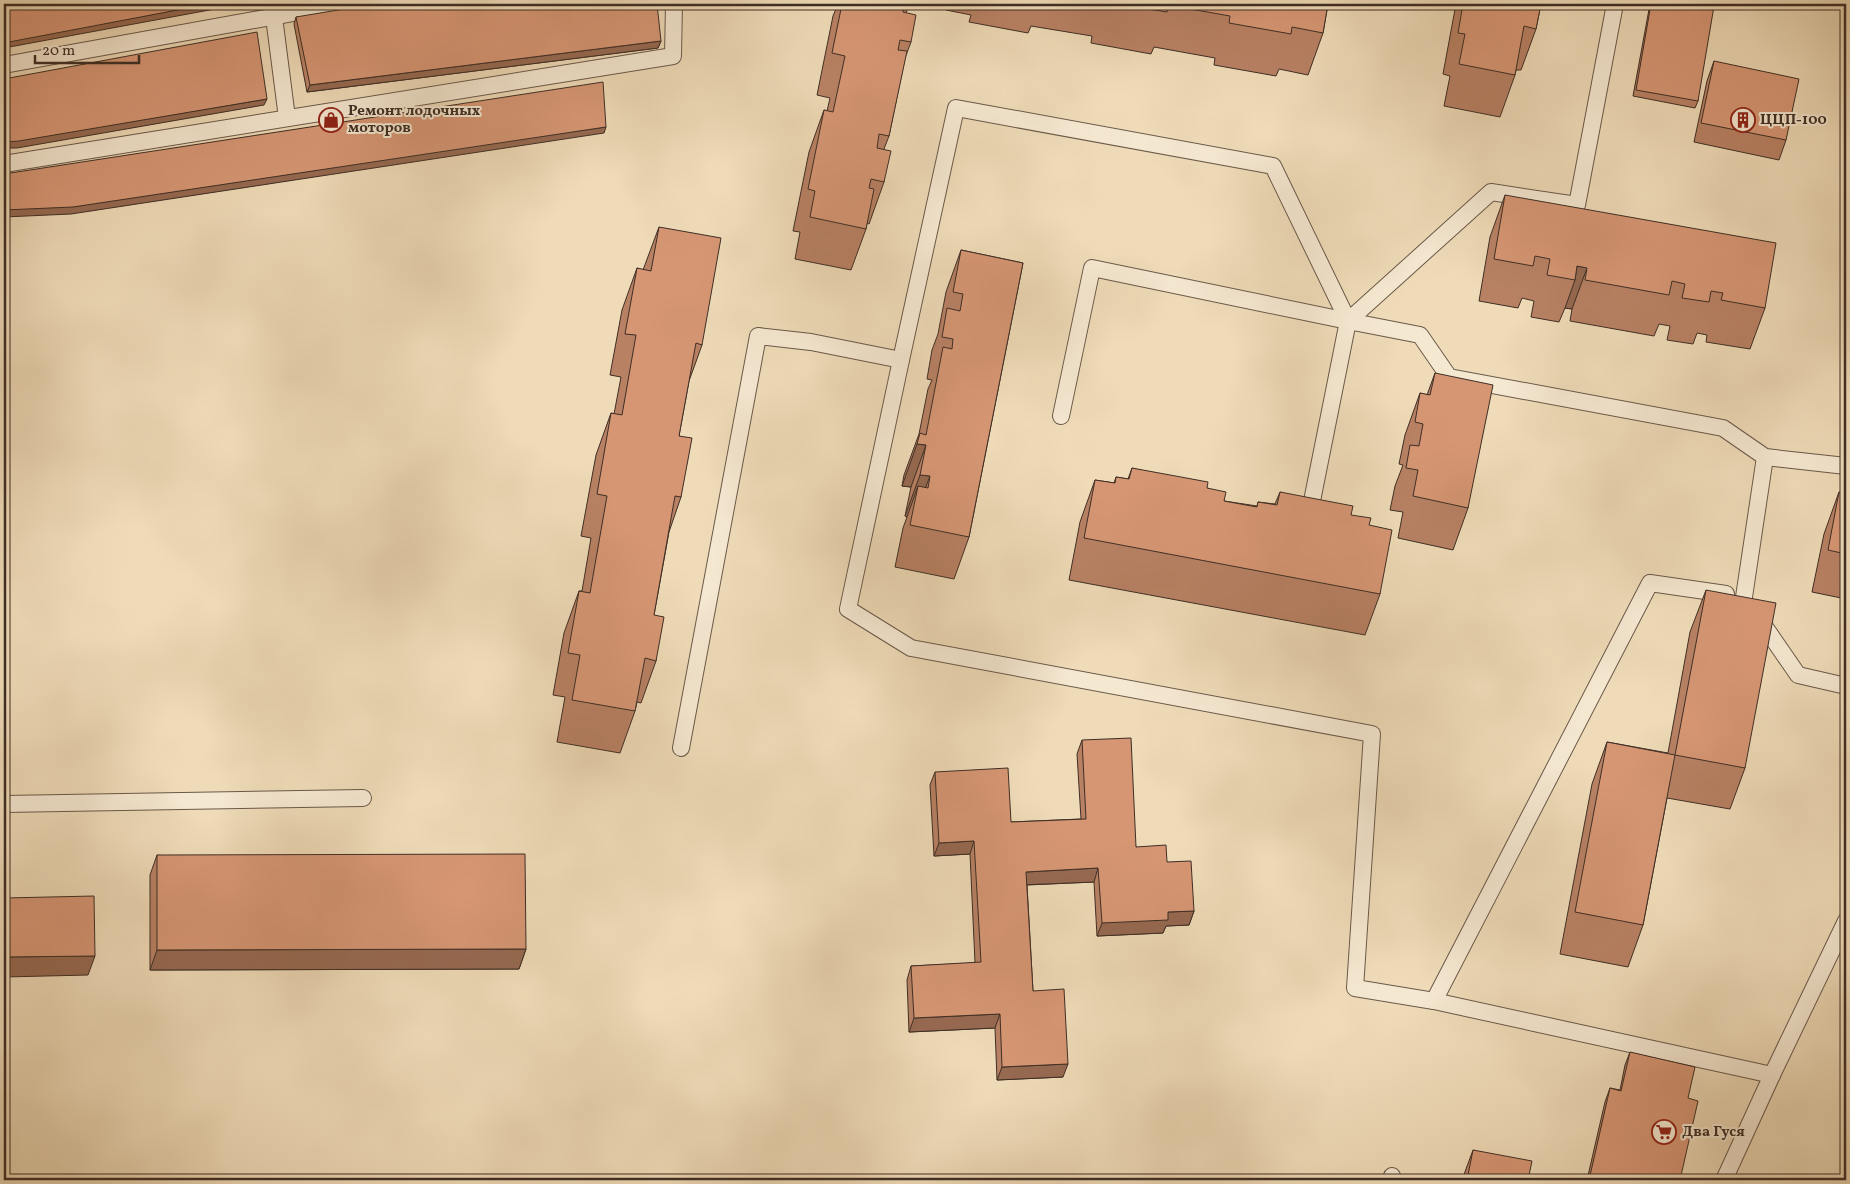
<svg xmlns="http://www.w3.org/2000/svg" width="1850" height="1184" font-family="Vollkorn,serif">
<rect width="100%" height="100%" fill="#efdbb8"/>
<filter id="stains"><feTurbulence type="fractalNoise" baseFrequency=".004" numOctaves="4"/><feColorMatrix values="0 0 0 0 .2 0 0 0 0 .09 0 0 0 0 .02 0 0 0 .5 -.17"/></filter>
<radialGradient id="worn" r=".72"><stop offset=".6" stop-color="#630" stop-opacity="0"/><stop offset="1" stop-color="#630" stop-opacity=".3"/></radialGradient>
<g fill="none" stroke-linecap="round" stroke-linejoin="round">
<defs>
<g id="service">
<polyline points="274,17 287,118"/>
<polyline points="4,65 343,4"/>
<polyline points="4,164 673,56 674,4"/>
<polyline points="1348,321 1491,192 1577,205 1615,4"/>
<polyline points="901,360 848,609 911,648 1372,734 1355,988 1434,1001 1772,1075"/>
<polyline points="1061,416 1092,268 1348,321"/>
<polyline points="1765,457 1846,466"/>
<polyline points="1310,511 1348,321 1420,335 1449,377 1723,428 1765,457 1744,597"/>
<polyline points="1758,617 1798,675 1846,686"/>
<polyline points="681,748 758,336 811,342 901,360 956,108 1273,166 1348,321"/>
<polyline points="4,804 363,798"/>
<polyline points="1434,1001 1650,583 1726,594"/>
<polyline points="1391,1180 1392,1176"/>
<polyline points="1724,1180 1772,1075 1846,921"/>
</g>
</defs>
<!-- service casing -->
<use href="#service" stroke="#6a594a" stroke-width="18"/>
<!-- service -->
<use href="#service" stroke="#f5e8d1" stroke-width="16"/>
</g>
<!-- wall -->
<g fill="#b88164" stroke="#3e2e25">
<polygon points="838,4 910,4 906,13 911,42 905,58 889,136 884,149 884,182 869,224 867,223 866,229 851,270 795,259 800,232 793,231 809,152 824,110 827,111 830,98 817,95 833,16"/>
<polygon points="948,4 1328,4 1323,33 1308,75 1279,69 1276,76 1214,65 1215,58 1154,47 1151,54 1091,43 1092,36 1031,26 1028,33 969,22 971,15 946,10"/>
<polygon points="1456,4 1541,4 1536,29 1521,70 1516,70 1515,75 1500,117 1444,106 1450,76 1443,74"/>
<polygon points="1650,4 1699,4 1698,101 1695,108 1633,96"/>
<polygon points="296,17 661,41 658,48 307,92 294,24"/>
<polygon points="1714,61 1786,140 1779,160 1694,142 1707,81"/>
<polygon points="1505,195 1765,308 1750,349 1706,342 1707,335 1697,333 1693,344 1667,340 1670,326 1659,324 1654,336 1570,321 1572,309 1565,308 1559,322 1531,317 1534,301 1522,298 1518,308 1479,301 1490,237"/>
<polygon points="659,227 702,345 689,381 679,436 681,497 669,532 654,615 656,661 641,703 637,702 635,711 620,753 557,742 565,697 553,695 564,633 579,591 582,591 591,538 581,536 596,455 611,413 614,414 621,377 610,375 622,310 637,268 643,270"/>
<polygon points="961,250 1023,263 969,537 954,579 895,567 903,528 907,517 905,516 911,487 902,486 904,475 919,434 928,389 932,380 927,379 932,350 938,334 946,292"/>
<polygon points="1435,373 1468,508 1453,550 1398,538 1403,512 1390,510 1395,486 1403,465 1399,464 1405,435 1420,393 1427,395"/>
<polygon points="1132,468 1207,488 1224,501 1257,506 1258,502 1275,504 1280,492 1351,515 1369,525 1380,594 1365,635 1069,580 1080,522 1095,480 1114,483 1116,477 1128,479"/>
<polygon points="1839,492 1846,493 1846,599 1812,592 1824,534"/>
<polygon points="1706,590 1745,768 1730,809 1667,798 1643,925 1628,967 1560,954 1592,784 1607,742 1668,753 1690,632"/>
<polygon points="1082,740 1136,847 1167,862 1194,911 1189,925 1166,926 1163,933 1097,936 1094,882 1027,885 1033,991 1063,1077 997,1080 995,1028 909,1032 907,980 911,966 975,963 970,854 934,856 930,785 935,772 1011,822 1081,819 1077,754"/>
<polygon points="157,855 526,949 519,969 150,970 150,875"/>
<polygon points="1630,1052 1680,1180 1587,1180 1605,1102 1610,1088 1620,1090 1625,1065"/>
<polygon points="1473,1150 1528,1180 1462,1180"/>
</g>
<!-- shaded-wall -->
<g fill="#966951" stroke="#3e2e25">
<polygon points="209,4 242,4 4,48 4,42"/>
<polygon points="661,41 658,48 307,92 310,85"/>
<polygon points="267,99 264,105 17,148 4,148 4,142"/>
<polygon points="606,127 604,133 71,214 4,217 4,210"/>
<polygon points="1577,266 1587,268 1572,309 1565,308 1575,280"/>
<polygon points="917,444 926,445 911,487 902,486"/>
<polygon points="920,475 930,476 914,518 918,486 907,517 905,516"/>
<polygon points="974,841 970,854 934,856 939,843"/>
<polygon points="1098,868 1094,882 1021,885 1026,872"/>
<polygon points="1194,911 1189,925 1166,926 1163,933 1097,936 1102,923 1168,912"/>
<polygon points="526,949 519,969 150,970 157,950"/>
<polygon points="95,956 88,975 4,977 4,957"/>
<polygon points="1000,1014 995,1028 909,1032 914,1018"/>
<polygon points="1068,1064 1063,1077 997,1080 1002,1067"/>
</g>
<!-- building -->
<g fill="#d69674" stroke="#3e2e25">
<polygon points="4,4 209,4 9,42 4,42"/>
<polygon points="374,4 657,4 661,41 310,85 296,17"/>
<polygon points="842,4 904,4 903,12 916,15 911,42 900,40 898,50 907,51 889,136 879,134 877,148 891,151 884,182 871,179 869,188 874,189 866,229 810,217 815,191 808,189 824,110 833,112 845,56 832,53"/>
<polygon points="1119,4 1328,4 1323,33 1292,27 1291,34 1229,23 1230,16 1168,5 1167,12"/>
<polygon points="1463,4 1541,4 1536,29 1524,26 1515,75 1459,64 1465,34 1458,33"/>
<polygon points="1651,4 1699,4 1714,6 1698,101 1636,90"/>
<polygon points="257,32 267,99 19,141 4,142 4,79"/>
<polygon points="1714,61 1799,79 1786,140 1701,123"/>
<polygon points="603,82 606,127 73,207 4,210 4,174"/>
<polygon points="1505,195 1776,243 1765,308 1721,300 1723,293 1711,291 1709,302 1682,298 1685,284 1672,281 1669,295 1585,280 1587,268 1577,266 1575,280 1547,275 1550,259 1535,256 1533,266 1494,259"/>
<polygon points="659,227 721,238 702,345 696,343 679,436 692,438 681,497 675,496 654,615 664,617 656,661 645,658 635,711 572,700 580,655 568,653 579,591 590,593 607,496 597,494 611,413 622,415 636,335 625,334 637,268 651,271"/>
<polygon points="961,250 1023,263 969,537 910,525 918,486 928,488 930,476 920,475 926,445 917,444 920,433 926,435 943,347 952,349 953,339 942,337 947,308 960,311 963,294 953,292"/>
<polygon points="1435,373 1493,385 1468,508 1413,496 1418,470 1406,468 1410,445 1419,446 1423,424 1415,422 1420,393 1430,395"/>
<polygon points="1132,468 1208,482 1207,488 1226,492 1224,501 1257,507 1258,502 1277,505 1280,492 1353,506 1351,515 1371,518 1369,525 1392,530 1380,594 1084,538 1095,480 1115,483 1116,477 1129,479"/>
<polygon points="1839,492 1846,493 1846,554 1828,550"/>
<polygon points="1706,590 1776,603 1745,768 1675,755"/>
<polygon points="1131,738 1136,847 1166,845 1167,862 1191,861 1194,911 1168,912 1168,920 1102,923 1098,868 1026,872 1033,991 1064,989 1068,1064 1002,1067 1000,1014 914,1018 911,966 981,962 974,841 939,843 935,772 1008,768 1011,822 1086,819 1082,740"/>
<polygon points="1607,742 1675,755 1643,925 1575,912"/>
<polygon points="525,854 526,949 157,950 157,855"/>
<polygon points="94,896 95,956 4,957 4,898"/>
<polygon points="1630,1052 1695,1067 1688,1098 1698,1101 1680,1180 1589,1180 1610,1088 1621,1091"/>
<polygon points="1473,1150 1532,1161 1528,1180 1467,1180"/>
</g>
<!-- icons -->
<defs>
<symbol id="shop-ring" viewBox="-11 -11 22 22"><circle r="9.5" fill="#f5e8d1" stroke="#8f2418" stroke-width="1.5"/><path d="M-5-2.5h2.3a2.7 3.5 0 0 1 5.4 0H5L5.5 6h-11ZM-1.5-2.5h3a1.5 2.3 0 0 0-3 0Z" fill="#8f2418"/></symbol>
<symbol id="building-ring" viewBox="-11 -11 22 22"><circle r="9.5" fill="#f5e8d1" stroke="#8f2418" stroke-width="1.5"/><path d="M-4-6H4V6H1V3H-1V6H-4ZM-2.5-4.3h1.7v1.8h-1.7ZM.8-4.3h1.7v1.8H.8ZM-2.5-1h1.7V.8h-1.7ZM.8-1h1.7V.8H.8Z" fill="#8f2418"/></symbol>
<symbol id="supermarket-ring" viewBox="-11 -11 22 22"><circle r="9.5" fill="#f5e8d1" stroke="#8f2418" stroke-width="1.5"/><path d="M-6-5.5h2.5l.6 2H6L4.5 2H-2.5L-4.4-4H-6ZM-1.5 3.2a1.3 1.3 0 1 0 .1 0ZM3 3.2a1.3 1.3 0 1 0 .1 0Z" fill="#8f2418"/></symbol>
</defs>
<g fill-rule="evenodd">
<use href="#shop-ring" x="317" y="106" width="28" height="28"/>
<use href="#building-ring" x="1729" y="106" width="28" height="28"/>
<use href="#supermarket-ring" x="1650" y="1118" width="28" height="28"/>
</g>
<g text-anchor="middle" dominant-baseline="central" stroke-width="4" stroke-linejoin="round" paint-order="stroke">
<!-- poi labels -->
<g font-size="15" font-weight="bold" fill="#3e2e25" stroke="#f5e8d1" text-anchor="start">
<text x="348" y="111">Ремонт лодочных<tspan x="348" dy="17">моторов</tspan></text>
<text x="1760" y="120">ЦЦП-100</text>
<text x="1682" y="1132">Два Гуся</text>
</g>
</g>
<!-- margin -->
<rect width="1850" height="1184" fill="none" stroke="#efdbb8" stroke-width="20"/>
<rect x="5" y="5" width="1840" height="1174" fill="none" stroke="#3e2e25" stroke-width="2.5"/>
<rect x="10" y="10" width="1830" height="1164" fill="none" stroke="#3e2e25"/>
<!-- scale -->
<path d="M35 55v8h104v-8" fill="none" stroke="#3e2e25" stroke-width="2.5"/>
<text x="42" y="55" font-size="15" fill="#3e2e25" stroke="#f5e8d1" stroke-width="4" paint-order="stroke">20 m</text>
<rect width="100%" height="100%" filter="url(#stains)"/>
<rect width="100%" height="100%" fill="url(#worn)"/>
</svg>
